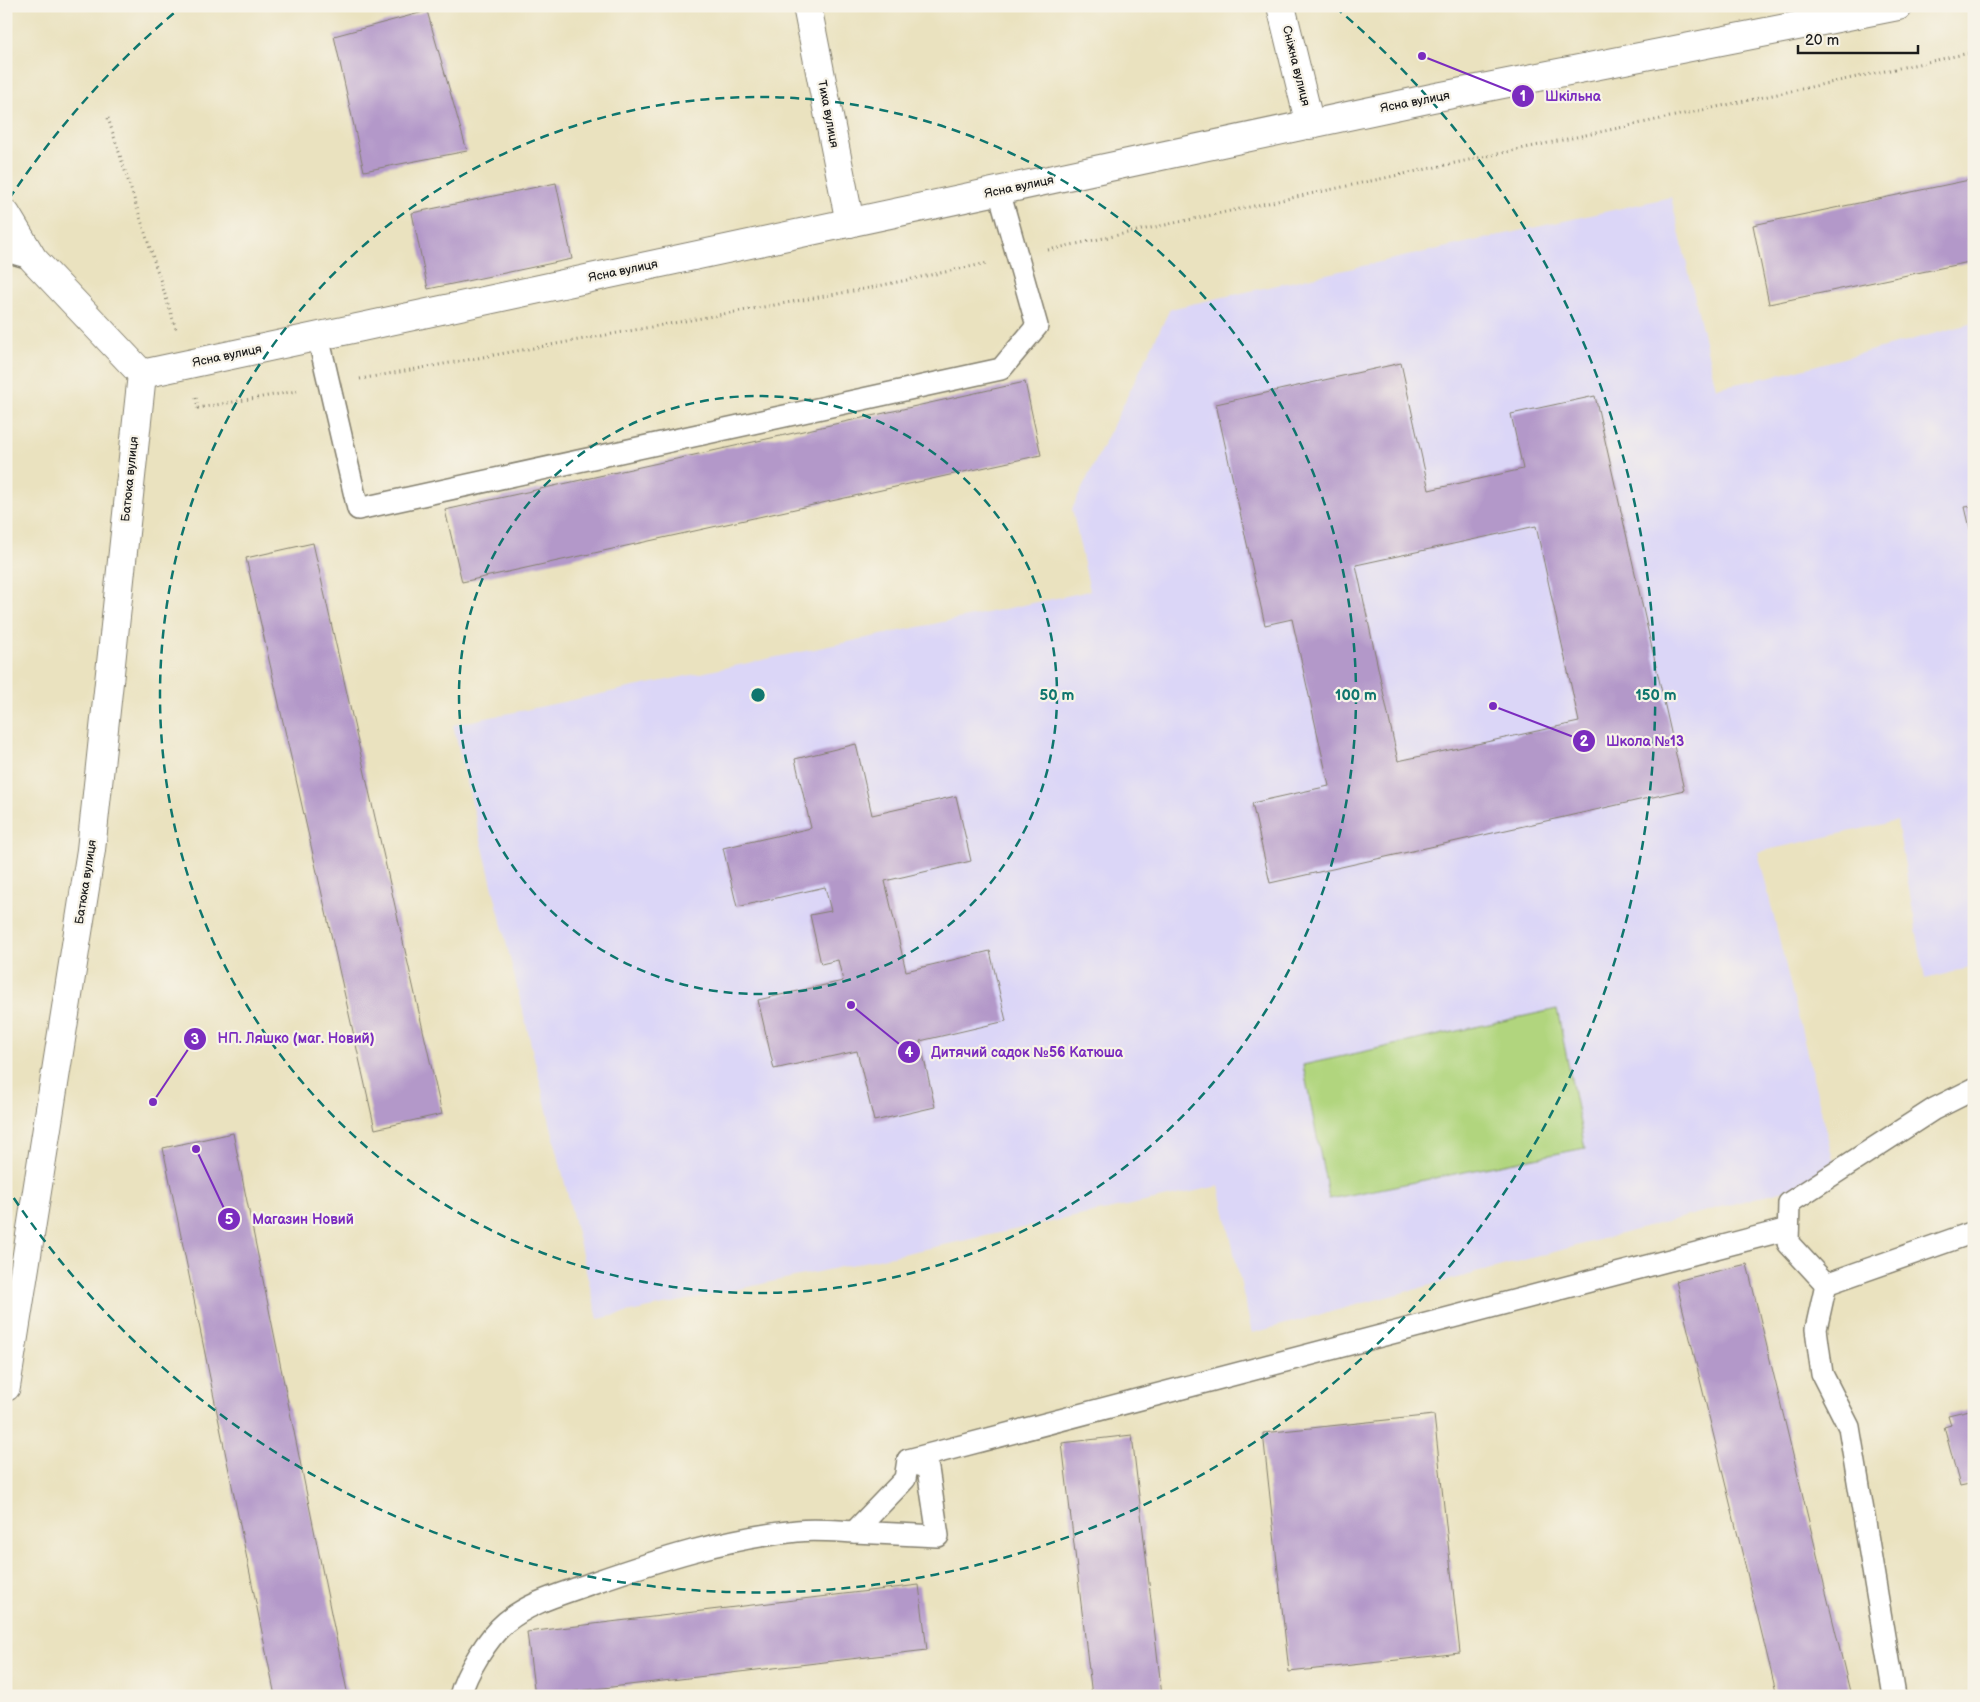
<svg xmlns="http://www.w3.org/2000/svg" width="1980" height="1702" font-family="'Balsamiq Sans',sans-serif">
<rect width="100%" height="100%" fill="#f7f3e8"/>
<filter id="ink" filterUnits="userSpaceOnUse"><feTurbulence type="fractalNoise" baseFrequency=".02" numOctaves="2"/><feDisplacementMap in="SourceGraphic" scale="10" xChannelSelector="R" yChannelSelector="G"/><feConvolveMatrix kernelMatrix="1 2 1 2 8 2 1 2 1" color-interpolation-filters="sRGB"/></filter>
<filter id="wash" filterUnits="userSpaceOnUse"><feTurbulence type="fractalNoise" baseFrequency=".0096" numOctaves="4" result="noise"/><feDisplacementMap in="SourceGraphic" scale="20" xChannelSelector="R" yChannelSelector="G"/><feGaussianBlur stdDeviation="1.12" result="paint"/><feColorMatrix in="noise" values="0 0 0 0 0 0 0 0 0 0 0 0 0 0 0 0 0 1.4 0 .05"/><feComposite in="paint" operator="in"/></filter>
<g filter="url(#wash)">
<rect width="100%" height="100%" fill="#eae2bf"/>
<!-- built -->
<polygon fill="#dbd6f7" points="1671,197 1716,388 1791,372 1974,323 1974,967 1925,979 1897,821 1758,852 1837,1176 1252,1333 1219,1186 598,1319 453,725 1090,591 1072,509 1170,309"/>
<!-- green -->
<polygon fill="#b1d57e" stroke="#66784d" points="1557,1009 1585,1148 1329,1199 1303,1065"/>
<g id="blocks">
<!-- building -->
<g fill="#b398c9" fill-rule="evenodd">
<polygon points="427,11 467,151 364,171 334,36"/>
<polygon points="1974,179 1974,261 1769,304 1753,225"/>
<polygon points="556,183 572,259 428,289 412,213"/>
<path d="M1401,363L1429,490L1523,469L1511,414L1595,396L1684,790L1270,883L1252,803L1329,786L1292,619L1265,625L1216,404ZM1536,526L1579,722L1398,761L1356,565Z"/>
<polygon points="1025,382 1041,455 462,582 445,510"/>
<polygon points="1974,506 1974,541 1973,541 1965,507"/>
<polygon points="313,543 442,1114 375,1129 246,558"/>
<polygon points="856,744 872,815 956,796 971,861 885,881 906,971 990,951 1006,1021 920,1041 935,1107 874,1121 857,1051 774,1069 758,1000 843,981 838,960 821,964 810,915 831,911 825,887 737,907 723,848 811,828 795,759"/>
<polygon points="233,1133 348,1696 275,1696 163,1148"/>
<polygon points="1747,1264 1851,1696 1777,1696 1676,1281"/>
<polygon points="1974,1409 1974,1483 1960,1486 1944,1427 1951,1425 1948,1415"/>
<polygon points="1434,1415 1460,1653 1289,1672 1263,1433"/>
<polygon points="1132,1435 1162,1696 1092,1696 1062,1443"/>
<polygon points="919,1585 927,1650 535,1696 527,1632"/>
</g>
</g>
</g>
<g filter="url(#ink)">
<use href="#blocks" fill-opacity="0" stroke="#837f6e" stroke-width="1"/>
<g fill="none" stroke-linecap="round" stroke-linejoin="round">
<defs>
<g id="service">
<polyline points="6,251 33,259"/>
<polyline points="318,336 358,509 1001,369 1037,326 999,191"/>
<polyline points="1974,1089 1934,1109 1789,1203 1788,1243 1826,1284 1974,1232"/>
<polyline points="1826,1284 1816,1329 1822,1374 1849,1427 1894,1696"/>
<polyline points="908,1460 1788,1229"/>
<polygon points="908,1460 928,1469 938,1536 854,1532 905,1479"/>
<path d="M460,1696C466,1673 488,1637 506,1622C530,1602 562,1594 592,1583C658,1560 726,1538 797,1531C815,1529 835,1531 854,1532"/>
</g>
<g id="minor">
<polyline points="807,6 850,223"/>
<polyline points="1281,6 1310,125"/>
</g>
<g id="tertiary">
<polyline points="6,214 33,259 142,374"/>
<polyline points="142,374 1432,98 1898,6"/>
<polyline points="6,1387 91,850 142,374"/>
</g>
</defs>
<!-- service casing -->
<use href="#service" stroke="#837f6e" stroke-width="24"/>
<!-- minor casing -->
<use href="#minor" stroke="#837f6e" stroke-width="30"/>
<!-- tertiary casing -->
<use href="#tertiary" stroke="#837f6e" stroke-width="30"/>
<!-- path -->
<g stroke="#837f6e" stroke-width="3" stroke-dasharray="1 4" stroke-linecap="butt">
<polyline points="108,118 177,332"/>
<polyline points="1048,250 1974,52"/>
<polyline points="360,379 864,289 988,263"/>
<polyline points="196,398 198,408 297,391"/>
</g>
<!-- service -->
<use href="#service" stroke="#fff" stroke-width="21"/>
<!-- minor -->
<use href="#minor" stroke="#fff" stroke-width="28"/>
<!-- tertiary -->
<use href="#tertiary" stroke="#fff" stroke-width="28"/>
</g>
</g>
<!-- distance rings -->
<g fill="none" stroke="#0f766e" stroke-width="2.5" stroke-dasharray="9 6">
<circle cx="758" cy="695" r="299"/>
<circle cx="758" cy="695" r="598"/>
<path d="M9 199A898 898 0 0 1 181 7M1335 7A898 898 0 1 1 9 1191"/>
</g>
<g text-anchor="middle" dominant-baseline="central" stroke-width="4.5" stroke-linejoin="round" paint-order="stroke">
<!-- street labels -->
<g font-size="12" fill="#1c1c1c" stroke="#f7f3e8">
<text transform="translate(1296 66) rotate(76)">Сніжна вулиця</text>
<text transform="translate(1415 102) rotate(-11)">Ясна вулиця</text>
<text transform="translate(828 114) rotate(79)">Тиха вулиця</text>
<text transform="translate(1019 187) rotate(-12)">Ясна вулиця</text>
<text transform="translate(623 271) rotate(-12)">Ясна вулиця</text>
<text transform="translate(227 356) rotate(-12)">Ясна вулиця</text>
<text transform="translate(130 479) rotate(-84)">Батюка вулиця</text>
<text transform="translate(86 882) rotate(-81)">Батюка вулиця</text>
</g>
</g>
<circle cx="758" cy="695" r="8" fill="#0f766e" stroke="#f7f3e8" stroke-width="2.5"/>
<g font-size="15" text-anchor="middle" font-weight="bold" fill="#0f766e" stroke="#f7f3e8" stroke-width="4.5" stroke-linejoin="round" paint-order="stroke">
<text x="1057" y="700">50 m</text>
<text x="1356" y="700">100 m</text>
<text x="1656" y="700">150 m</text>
</g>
<!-- callouts -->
<path fill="none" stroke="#7b2cbf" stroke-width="2" d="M1422 56L1523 96M1493 706L1584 741M153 1102L195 1039M851 1005L909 1052M196 1149L229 1219"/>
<g fill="#7b2cbf" stroke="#f7f3e8" stroke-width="2">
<circle cx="1422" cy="56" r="5"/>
<circle cx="1493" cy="706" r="5"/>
<circle cx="153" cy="1102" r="5"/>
<circle cx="851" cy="1005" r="5"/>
<circle cx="196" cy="1149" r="5"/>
<circle cx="1523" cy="96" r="12"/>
<circle cx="1584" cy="741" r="12"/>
<circle cx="195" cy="1039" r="12"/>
<circle cx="909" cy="1052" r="12"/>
<circle cx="229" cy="1219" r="12"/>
</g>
<g font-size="15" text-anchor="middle" font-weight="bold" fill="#fff">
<text x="1523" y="101">1</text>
<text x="1584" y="746">2</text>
<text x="195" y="1044">3</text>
<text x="909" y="1057">4</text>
<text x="229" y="1224">5</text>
</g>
<g font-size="14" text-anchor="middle" font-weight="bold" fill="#7b2cbf" stroke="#f7f3e8" stroke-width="4.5" stroke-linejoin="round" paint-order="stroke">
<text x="1573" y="101">Шкільна</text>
<text x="1645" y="746">Школа №13</text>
<text x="296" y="1043">НП. Ляшко (маг. Новий)</text>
<text x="1027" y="1057">Дитячий садок №56 Катюша</text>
<text x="303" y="1224">Магазин Новий</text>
</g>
<!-- margin -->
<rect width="1980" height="1702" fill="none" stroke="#f7f3e8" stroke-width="25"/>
<!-- scale -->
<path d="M1798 45v8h120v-8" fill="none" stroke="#1c1c1c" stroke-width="2.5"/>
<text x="1805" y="45" font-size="15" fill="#1c1c1c" stroke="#f7f3e8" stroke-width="4" paint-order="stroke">20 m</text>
</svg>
